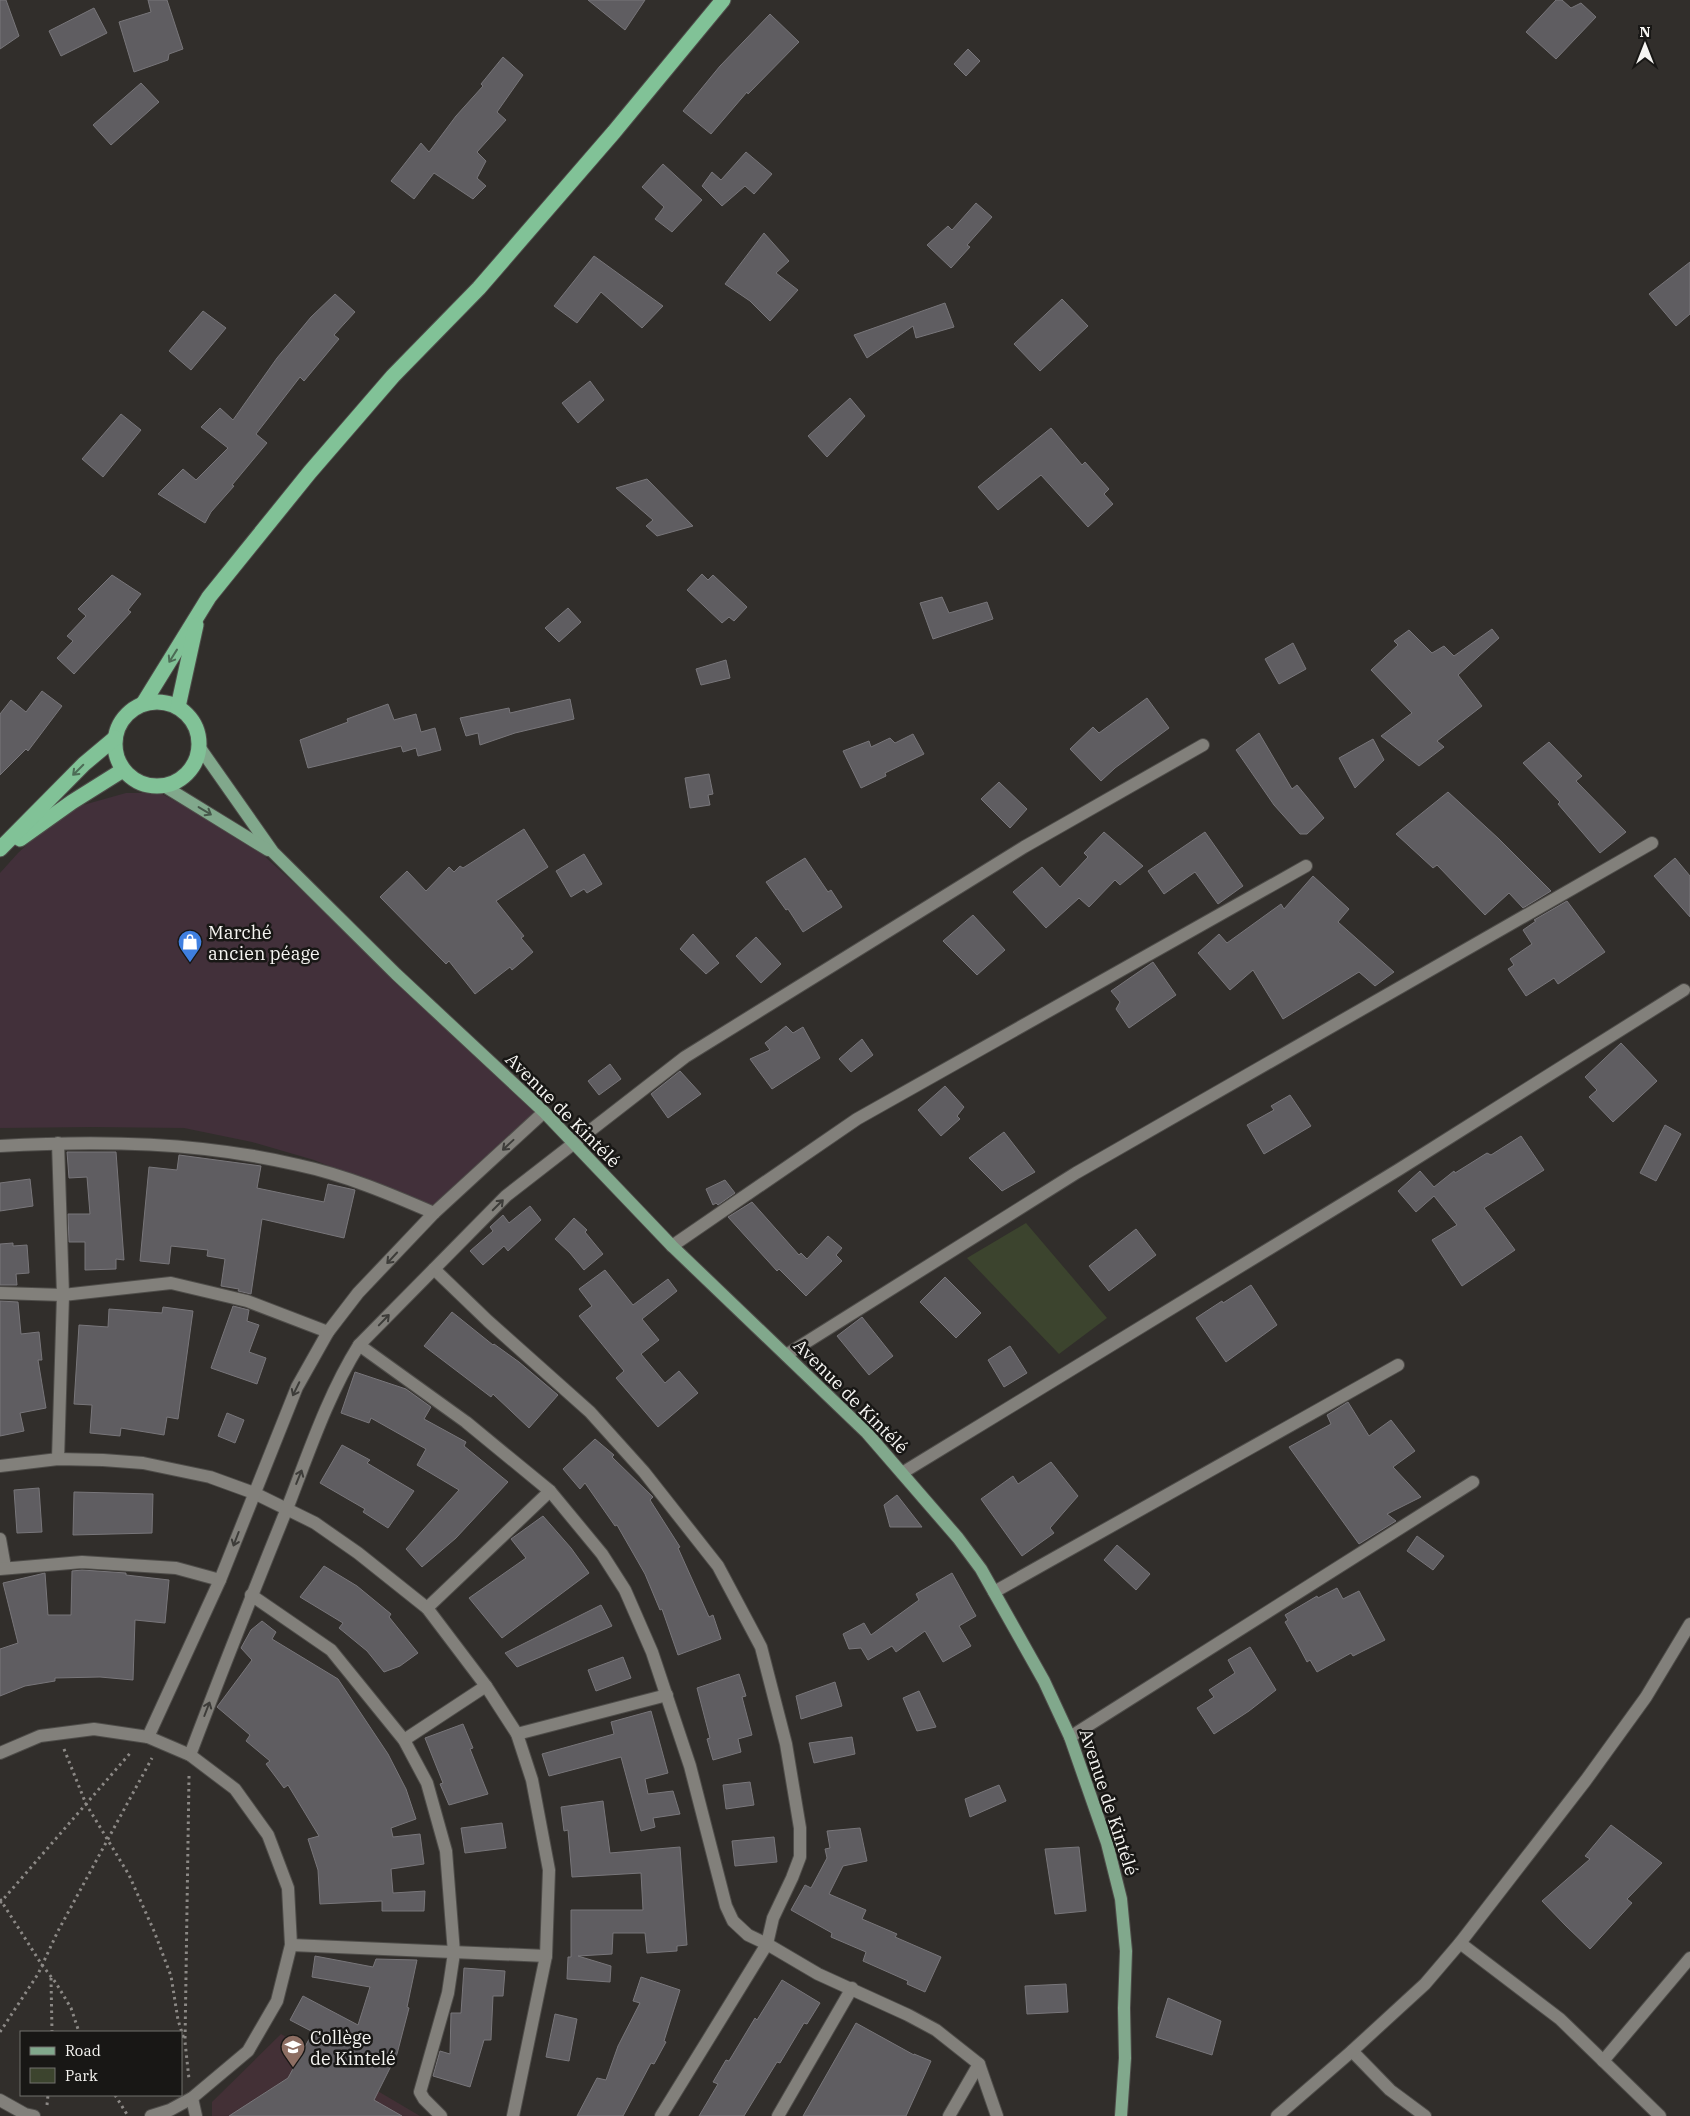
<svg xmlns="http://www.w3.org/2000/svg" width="1690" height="2116" font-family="'IBM Plex Serif',serif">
<rect width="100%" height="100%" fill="#312e2b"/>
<!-- commercial -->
<polygon fill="#42303a" points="126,793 160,793 197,813 262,854 325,911 537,1111 433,1208 314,1160 252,1142 184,1128 93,1127 0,1128 0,873 18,853 44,829 76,807"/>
<!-- education -->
<polygon fill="#433036" points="281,2034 420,2116 212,2116 212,2102"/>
<!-- green -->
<polygon fill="#3c442e" points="1026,1223 1107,1318 1059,1354 967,1258"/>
<!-- building -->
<g fill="#5f5d61" stroke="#78767a">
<polygon points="0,0 6,0 19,36 0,49"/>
<polygon points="148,0 167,0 183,49 169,54 168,60 134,72 119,22 151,12"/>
<polygon points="588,0 645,0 625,30"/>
<polygon points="1556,0 1562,0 1571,8 1581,3 1596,17 1556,59 1526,32"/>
<polygon points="94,8 107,33 61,56 49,31"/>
<polygon points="770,14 799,42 748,94 747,92 711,134 683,111 720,66"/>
<polygon points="968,49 980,61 966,76 954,64"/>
<polygon points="503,57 523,75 497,112 506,120 477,152 486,161 477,178 486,186 473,199 434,173 414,199 391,181 421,143 429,152 456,116 483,86 481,84"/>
<polygon points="141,83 159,102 111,145 93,125"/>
<polygon points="746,152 772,174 754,194 745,186 722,206 702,186 712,172 721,180"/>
<polygon points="663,164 702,200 672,232 655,219 664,207 642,187"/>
<polygon points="976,203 992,217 967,245 970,247 951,268 927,245 948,226 952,230"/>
<polygon points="764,233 789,261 776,273 798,290 770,321 750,301 725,284"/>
<polygon points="594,256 663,306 642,328 601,292 577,323 554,306"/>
<polygon points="1690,262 1690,314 1676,326 1649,294"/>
<polygon points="335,294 355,312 334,335 339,339 304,381 300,377 256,434 267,443 232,485 234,486 211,512 205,523 158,494 183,469 196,480 228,448 201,427 220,408 233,420 277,358 311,317"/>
<polygon points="1062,299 1088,326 1040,371 1014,344"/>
<polygon points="945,303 954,327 916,338 913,326 867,358 854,335"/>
<polygon points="203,311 226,328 191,370 169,351"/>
<polygon points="590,381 604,400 578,423 562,403"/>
<polygon points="850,398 865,416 827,457 808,436"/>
<polygon points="121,414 141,430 103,477 82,459"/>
<polygon points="1051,428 1082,465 1085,462 1109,489 1104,494 1113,504 1088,527 1041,475 998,510 978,487"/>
<polygon points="647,479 693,526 657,536 646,526 653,520 616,488"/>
<polygon points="702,574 708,580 713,575 747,607 734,621 729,617 722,623 687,590"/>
<polygon points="112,575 141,594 128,610 131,612 74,674 57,658 73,641 67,636 86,616 78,609"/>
<polygon points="942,597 949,613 987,602 993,619 933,639 920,603"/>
<polygon points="568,608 581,622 559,642 545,628"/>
<polygon points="1492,629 1499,638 1458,675 1482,706 1437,741 1444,747 1419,766 1381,736 1412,713 1371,670 1398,645 1394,641 1409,630 1432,653 1444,646 1454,656"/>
<polygon points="1293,643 1306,669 1279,684 1265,659"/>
<polygon points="726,660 730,678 701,685 696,669"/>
<polygon points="42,691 62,706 28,751 26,749 0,775 0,714 11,700 26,712"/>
<polygon points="1147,698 1169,728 1115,768 1101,781 1070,749 1093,727 1099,733"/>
<polygon points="570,699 574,719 515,733 480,745 478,733 466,736 460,718 509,708 510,713"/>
<polygon points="388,704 394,720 416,714 421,732 435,728 441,750 418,756 416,748 403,752 401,746 308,768 300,740 348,722 347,719"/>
<polygon points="1259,733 1292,789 1297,785 1324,818 1307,834 1300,834 1274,805 1236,750"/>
<polygon points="913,734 924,754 885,773 886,776 861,788 843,751 869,741 871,747 890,738 895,743"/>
<polygon points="1373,739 1384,760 1355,788 1339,758"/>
<polygon points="1549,742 1582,776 1576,781 1626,832 1600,853 1558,804 1560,802 1523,763"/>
<polygon points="709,774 713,794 708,795 710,805 690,808 685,778"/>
<polygon points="999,782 1027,809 1010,828 981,799"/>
<polygon points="1448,792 1499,839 1551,891 1523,908 1509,893 1485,915 1437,865 1433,868 1396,834"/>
<polygon points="524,829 548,867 496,901 524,936 521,938 533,952 512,970 510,967 475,994 449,961 446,964 380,897 407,871 426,891 449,867 454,872 460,866 463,868"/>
<polygon points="1104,832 1143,866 1120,885 1115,880 1089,907 1079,898 1046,928 1013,892 1042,867 1060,887 1088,857 1084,853"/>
<polygon points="1205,832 1243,886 1218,904 1195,872 1164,894 1148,871"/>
<polygon points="584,854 602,884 587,893 584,889 571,897 556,871"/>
<polygon points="805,858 828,892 831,890 842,907 803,932 788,909 786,910 766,882"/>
<polygon points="1675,858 1690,876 1690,917 1654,876"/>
<polygon points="1313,876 1349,909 1338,922 1394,972 1375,986 1359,972 1283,1019 1253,970 1230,990 1198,953 1219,934 1227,943 1281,904 1284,909"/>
<polygon points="1567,901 1605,952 1558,984 1554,978 1526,996 1508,969 1514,965 1510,959 1532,944 1523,930 1536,921 1534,920"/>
<polygon points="973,915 1005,950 977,975 943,941"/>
<polygon points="693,934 719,963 706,974 680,949"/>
<polygon points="756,937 781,964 761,983 736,956"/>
<polygon points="1153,962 1176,995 1129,1028 1116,1009 1120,1002 1111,991"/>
<polygon points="786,1026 793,1033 803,1027 820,1058 772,1089 750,1059 770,1050 765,1043"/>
<polygon points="862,1039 873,1055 851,1072 839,1059"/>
<polygon points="1621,1043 1657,1081 1613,1122 1589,1097 1597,1090 1585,1077"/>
<polygon points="610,1064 621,1079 599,1095 588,1081"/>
<polygon points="680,1071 701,1094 668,1118 651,1094"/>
<polygon points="945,1086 964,1107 957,1116 960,1119 941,1136 918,1110"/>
<polygon points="1290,1095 1311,1126 1264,1154 1247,1125 1274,1110 1271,1106"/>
<polygon points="1665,1125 1681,1134 1656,1181 1640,1173"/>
<polygon points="1004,1132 1035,1172 1002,1191 969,1158"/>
<polygon points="1521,1136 1544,1170 1484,1208 1515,1250 1462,1286 1432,1240 1457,1225 1434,1196 1416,1212 1398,1191 1420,1171 1434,1187 1454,1171 1455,1173 1487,1153 1491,1155"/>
<polygon points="67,1152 116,1152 124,1260 116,1259 116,1269 85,1270 85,1242 69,1242 68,1214 90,1214 87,1177 69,1178"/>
<polygon points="179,1155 261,1166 257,1188 324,1202 328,1184 355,1190 344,1238 262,1219 251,1294 238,1291 239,1289 221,1286 225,1259 207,1256 208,1250 171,1246 169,1264 140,1261 149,1167 177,1170"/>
<polygon points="30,1179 33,1206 0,1211 0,1183"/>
<polygon points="725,1180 735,1193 718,1205 716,1203 713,1205 706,1189"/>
<polygon points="752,1202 799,1255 801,1253 807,1259 828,1236 842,1248 836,1255 842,1261 806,1296 779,1269 777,1271 728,1217"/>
<polygon points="530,1206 541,1220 508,1251 504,1246 483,1265 470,1251 493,1231 490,1227 503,1215 509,1223"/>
<polygon points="574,1218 587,1230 585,1232 603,1254 584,1270 570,1253 555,1239"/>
<polygon points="1136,1229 1156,1255 1109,1291 1089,1266"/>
<polygon points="13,1243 13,1246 27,1245 29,1273 16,1274 17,1285 0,1285 0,1244"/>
<polygon points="605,1270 633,1305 668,1279 677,1291 642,1319 659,1340 641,1354 665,1383 679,1371 698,1393 658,1427 616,1378 624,1371 579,1316 592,1306 579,1289"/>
<polygon points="945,1277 981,1313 956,1338 920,1302"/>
<polygon points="1251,1285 1277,1325 1226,1362 1196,1318 1222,1301 1223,1303"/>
<polygon points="0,1301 18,1302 21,1334 39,1332 42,1360 38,1360 46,1408 20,1413 24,1431 0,1436"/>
<polygon points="233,1306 249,1310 247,1321 259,1325 249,1352 266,1358 257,1384 211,1368"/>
<polygon points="163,1307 193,1311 178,1419 167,1417 164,1435 121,1428 120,1436 90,1433 92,1405 74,1404 79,1325 108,1327 109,1309 162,1313"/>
<polygon points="452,1312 493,1345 494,1344 519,1362 558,1395 529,1428 493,1394 491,1397 424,1346"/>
<polygon points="862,1317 893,1356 869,1375 837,1336"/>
<polygon points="1010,1346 1027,1373 1004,1387 988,1360"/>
<polygon points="355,1372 406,1389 431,1407 424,1419 466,1442 464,1446 508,1482 456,1538 422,1567 406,1549 459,1490 417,1465 426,1449 371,1418 369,1423 341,1413"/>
<polygon points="1348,1402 1369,1436 1391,1420 1415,1451 1393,1467 1421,1497 1387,1514 1396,1521 1359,1544 1289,1447 1331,1424 1327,1415"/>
<polygon points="227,1413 244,1420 235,1443 218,1436"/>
<polygon points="595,1439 614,1455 612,1457 653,1497 650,1500 680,1547 678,1548 709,1617 713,1615 721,1639 678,1655 662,1609 660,1610 645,1574 617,1525 615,1526 585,1483 580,1489 563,1469"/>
<polygon points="342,1445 370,1460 367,1463 414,1491 388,1528 363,1512 365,1509 320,1483"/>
<polygon points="1051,1462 1078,1496 1050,1528 1054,1533 1022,1556 981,1499 1013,1476 1018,1484"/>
<polygon points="39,1488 42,1532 17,1533 14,1490"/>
<polygon points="74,1492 153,1494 152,1533 73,1535"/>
<polygon points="897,1495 922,1527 890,1527 884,1505"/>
<polygon points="543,1516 571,1548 589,1573 502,1638 469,1598 526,1558 511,1539"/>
<polygon points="1417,1536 1444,1556 1433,1570 1407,1551"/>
<polygon points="1117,1545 1150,1574 1136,1590 1104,1560"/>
<polygon points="324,1566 357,1586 391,1614 389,1617 418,1653 400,1666 384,1672 367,1651 339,1628 343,1623 300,1597"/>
<polygon points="82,1570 126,1573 126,1575 169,1580 165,1623 135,1620 133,1680 100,1677 55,1678 55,1681 25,1686 0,1696 0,1649 18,1643 3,1583 45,1573 48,1615 71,1615 72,1571"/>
<polygon points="952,1573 976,1616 959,1626 971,1646 943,1662 925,1631 896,1652 892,1646 868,1660 861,1648 849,1649 843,1634 864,1623 871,1635 919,1600 916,1594"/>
<polygon points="1337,1588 1343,1599 1359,1591 1385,1640 1353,1656 1351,1653 1317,1672 1310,1660 1307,1662 1298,1645 1285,1622 1288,1620 1285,1615 1317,1596 1318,1598"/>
<polygon points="601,1605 612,1626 517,1667 505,1653"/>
<polygon points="262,1621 276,1632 272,1639 338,1679 388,1754 406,1789 416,1819 391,1828 393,1837 420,1834 424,1864 391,1869 393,1893 425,1891 424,1911 382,1911 382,1901 320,1904 318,1870 308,1839 319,1836 288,1785 284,1788 266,1764 270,1761 246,1741 250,1735 217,1707 252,1660 241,1648 251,1630"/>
<polygon points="1250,1647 1276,1690 1249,1711 1214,1734 1197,1708 1214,1697 1209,1690 1235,1673 1228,1660"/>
<polygon points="623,1657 631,1678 596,1691 588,1670"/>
<polygon points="739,1674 746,1696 742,1697 752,1735 738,1739 741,1752 713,1760 707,1739 710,1738 697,1688"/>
<polygon points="835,1682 842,1706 801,1719 796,1696"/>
<polygon points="919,1691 936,1727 917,1731 903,1698"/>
<polygon points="651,1711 668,1773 645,1779 648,1794 673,1791 680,1814 653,1818 655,1827 641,1831 621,1757 549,1776 542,1754 614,1734 611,1722"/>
<polygon points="463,1724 473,1748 470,1749 488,1794 449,1805 440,1784 443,1783 425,1738"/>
<polygon points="852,1737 855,1754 814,1763 809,1743"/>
<polygon points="750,1782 754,1805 726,1809 723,1785"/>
<polygon points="999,1785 1006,1801 970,1817 965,1799"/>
<polygon points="603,1801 610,1853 680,1847 687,1945 677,1946 677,1951 647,1953 645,1933 613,1933 612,1954 578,1956 611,1966 610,1982 567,1979 568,1957 571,1957 571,1910 643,1910 641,1873 572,1877 568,1830 564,1831 561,1807"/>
<polygon points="502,1823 506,1848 465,1853 461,1828"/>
<polygon points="1611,1825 1662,1863 1627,1899 1632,1903 1590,1949 1566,1926 1542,1901 1590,1859 1585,1856"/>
<polygon points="860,1828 867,1861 843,1866 829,1894 866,1910 862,1919 897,1934 895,1937 941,1957 925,1992 907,1984 908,1981 863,1961 866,1952 831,1937 832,1933 791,1910 805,1885 811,1888 827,1858 825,1849 830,1848 827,1831"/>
<polygon points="774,1837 777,1862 735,1866 732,1841"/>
<polygon points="1079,1847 1086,1911 1055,1914 1045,1849"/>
<polygon points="315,1956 373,1967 376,1959 417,1960 407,2007 409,2008 397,2054 374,2100 402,2116 229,2116 288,2078 313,2032 290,2020 303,1996 358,2025 370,1987 312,1977"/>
<polygon points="464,1968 505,1971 503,1996 493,1996 491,2040 484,2040 470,2087 433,2076 440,2051 450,2054 451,2013 461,2013"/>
<polygon points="641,1977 680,1990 664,2041 666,2042 654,2064 651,2063 623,2116 577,2116 597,2078 606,2080 618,2046 640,2003 633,2001"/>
<polygon points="782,1980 820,2003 807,2024 804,2023 780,2063 777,2062 744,2116 699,2116 718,2084 713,2082 726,2060 729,2061 755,2018 757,2020"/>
<polygon points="1066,1984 1068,2012 1027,2014 1025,1986"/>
<polygon points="1168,1998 1221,2021 1212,2055 1156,2037"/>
<polygon points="555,2014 577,2019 569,2061 546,2057"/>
<polygon points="856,2023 914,2055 914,2054 931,2061 906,2116 803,2116"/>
</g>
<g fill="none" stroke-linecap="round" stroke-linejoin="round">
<defs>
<g id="minor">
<polyline points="58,1143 63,1295 58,1459"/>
<path d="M0,1146C100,1140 200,1142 298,1165C345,1175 390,1194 434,1213"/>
<polyline points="672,1246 857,1119 1306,866"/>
<polyline points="434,1269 488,1321 590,1412 644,1472 718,1566 761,1647 786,1744 800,1828 800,1857 792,1878 773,1918 767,1944 661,2116"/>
<polyline points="0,1293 63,1295 171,1283 247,1301 328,1332"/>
<polyline points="359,1345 466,1422 550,1491 602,1554 625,1590 652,1652 690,1766 726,1906 733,1921 748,1935 767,1944 818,1974 908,2015 936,2030 979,2064 949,2116"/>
<polyline points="786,1355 1076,1173 1652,843"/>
<polyline points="0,1466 58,1459 103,1460 143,1463 210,1477 254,1493 315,1523 358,1553 427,1608 486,1686 517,1734 532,1780 549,1870 546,1956 513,2116"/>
<polyline points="902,1473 1398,1170 1684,990"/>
<polyline points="0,1539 5,1567"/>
<polyline points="0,1569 82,1562 176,1568 220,1580"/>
<polyline points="994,1592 1398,1365"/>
<polyline points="251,1595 331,1650 404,1740 427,1783 446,1851 454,1953 448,1993 420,2092 424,2099 441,2116"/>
<polyline points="427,1608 550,1491"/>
<polyline points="517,1734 667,1695"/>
<polyline points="148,1737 220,1580 297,1387 328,1332 358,1293 434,1213 544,1112"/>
<polyline points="1070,1737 1473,1482"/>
<polyline points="404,1740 486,1686"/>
<polyline points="0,1753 40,1736 94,1729 148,1737 190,1755 235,1789 268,1835 288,1888 291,1945 277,2001 248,2051 192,2098 170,2110 151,2116"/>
<path d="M190,1755C222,1670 256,1585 290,1501C310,1449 329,1393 359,1345L506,1196L685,1057L1024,847L1203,745"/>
<polyline points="1460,1943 1560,2019 1660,2116"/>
<polyline points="291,1945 546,1956"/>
<polyline points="1352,2051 1390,2090 1425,2116"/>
<polyline points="1603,2061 1690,1958"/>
<polyline points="979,2064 997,2116"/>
<polyline points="192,2098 196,2116"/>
<polyline points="0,2100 25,2114 34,2116"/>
<polyline points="778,2116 852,1988"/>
<polyline points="1277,2116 1352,2051 1425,1984 1460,1943 1586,1780 1646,1697 1690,1624"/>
</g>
<g id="major">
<polyline points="200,748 273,852 396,974 544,1112 672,1246 867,1433 958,1538 981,1569 1044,1681 1070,1737 1107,1843 1121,1899 1126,1951 1124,2008 1125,2058 1121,2116"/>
<polyline points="164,786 268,850"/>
</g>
<g id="highway">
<circle cx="157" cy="744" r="42"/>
<polyline points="143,704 209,597 310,472 393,376 479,288 614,132 723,0"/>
<polyline points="178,707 196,625"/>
<polyline points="20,839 72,802 123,770"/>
<polyline points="0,849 84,764 115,738"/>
</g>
</defs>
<!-- minor casing -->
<use href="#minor" stroke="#4e4c49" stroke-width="14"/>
<!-- major casing -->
<use href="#major" stroke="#4e4c49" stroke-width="14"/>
<!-- highway casing -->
<use href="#highway" stroke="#4e4c49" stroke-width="17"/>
<!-- path -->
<g stroke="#8c8986" stroke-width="3" stroke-dasharray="2.5 4" stroke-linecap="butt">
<polyline points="64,1749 86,1804 129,1875 154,1931 171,1976 178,2020 184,2039"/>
<polyline points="189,1776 185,2042 189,2079"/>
<polyline points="0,1899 42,1965 56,1983 71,2008 79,2032"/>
<polyline points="0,1903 132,1751"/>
<polyline points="51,1978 52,2032"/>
<polyline points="0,2032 38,1974 58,1931 152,1758"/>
<polyline points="115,2095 128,2116"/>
<polyline points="47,2105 48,2095"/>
</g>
<!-- minor -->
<use href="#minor" stroke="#82807b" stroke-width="12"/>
<!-- major -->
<use href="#major" stroke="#81a88c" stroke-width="12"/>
<!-- highway -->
<use href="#highway" stroke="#81c297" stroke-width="15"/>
</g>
<!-- one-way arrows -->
<defs><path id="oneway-shaft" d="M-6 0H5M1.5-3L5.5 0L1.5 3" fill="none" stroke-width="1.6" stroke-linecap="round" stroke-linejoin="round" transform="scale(1.25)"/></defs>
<g stroke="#4c6c56">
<use href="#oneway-shaft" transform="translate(173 656) rotate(122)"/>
<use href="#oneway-shaft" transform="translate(78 770) rotate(135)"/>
</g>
<use stroke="#47584b" href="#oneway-shaft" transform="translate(205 811) rotate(31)"/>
<g stroke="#3d3c39">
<use href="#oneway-shaft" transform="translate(508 1145) rotate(137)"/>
<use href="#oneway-shaft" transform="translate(498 1205) rotate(-45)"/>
<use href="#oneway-shaft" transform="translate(392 1258) rotate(133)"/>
<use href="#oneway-shaft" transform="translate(384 1320) rotate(-46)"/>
<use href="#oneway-shaft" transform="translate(296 1389) rotate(116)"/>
<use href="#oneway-shaft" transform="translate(299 1477) rotate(-68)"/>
<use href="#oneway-shaft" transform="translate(236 1539) rotate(111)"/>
<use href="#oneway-shaft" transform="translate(207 1709) rotate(-69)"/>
</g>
<!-- icons -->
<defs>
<symbol id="shop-pin" viewBox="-11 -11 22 30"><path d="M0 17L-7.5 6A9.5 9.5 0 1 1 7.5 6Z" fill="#3f7fe0" stroke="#181715"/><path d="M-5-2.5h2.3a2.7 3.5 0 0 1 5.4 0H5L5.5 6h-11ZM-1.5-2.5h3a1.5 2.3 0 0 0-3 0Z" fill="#fff"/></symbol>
<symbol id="school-pin" viewBox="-11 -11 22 30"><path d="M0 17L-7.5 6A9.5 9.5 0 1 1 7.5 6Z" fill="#8d6e63" stroke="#181715"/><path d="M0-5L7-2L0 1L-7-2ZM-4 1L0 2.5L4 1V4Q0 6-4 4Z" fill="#fff"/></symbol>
</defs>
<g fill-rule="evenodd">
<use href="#shop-pin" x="176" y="928" width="28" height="38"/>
<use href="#school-pin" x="279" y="2033" width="28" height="38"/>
</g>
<g text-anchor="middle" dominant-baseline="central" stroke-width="5" stroke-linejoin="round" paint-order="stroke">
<!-- poi labels -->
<g font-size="18" fill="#f6f5f2" stroke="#181715" text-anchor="start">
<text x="208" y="932">Marché<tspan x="208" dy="21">ancien péage</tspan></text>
<text x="310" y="2037">Collège<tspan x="310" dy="21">de Kintelé</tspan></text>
</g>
<!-- street labels -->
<g font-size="18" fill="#f6f5f2" stroke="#181715">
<text transform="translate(563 1110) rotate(45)">Avenue de Kintélé</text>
<text transform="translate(851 1396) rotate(45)">Avenue de Kintélé</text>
<text transform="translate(1109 1802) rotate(72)">Avenue de Kintélé</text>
</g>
</g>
<!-- legend -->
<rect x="20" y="2031" width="162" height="65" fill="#181715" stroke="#71706d"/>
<rect x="30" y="2047" width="25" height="8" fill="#81a88c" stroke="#71706d"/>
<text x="65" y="2056" font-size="15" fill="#f6f5f2">Road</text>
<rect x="30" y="2068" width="25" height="15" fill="#3c442e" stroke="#71706d"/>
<text x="65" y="2081" font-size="15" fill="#f6f5f2">Park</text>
<!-- north arrow -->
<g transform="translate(1645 45)" stroke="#181715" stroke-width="4" paint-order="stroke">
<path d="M0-4L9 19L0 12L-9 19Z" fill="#f6f5f2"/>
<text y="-8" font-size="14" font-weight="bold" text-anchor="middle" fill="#f6f5f2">N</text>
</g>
</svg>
